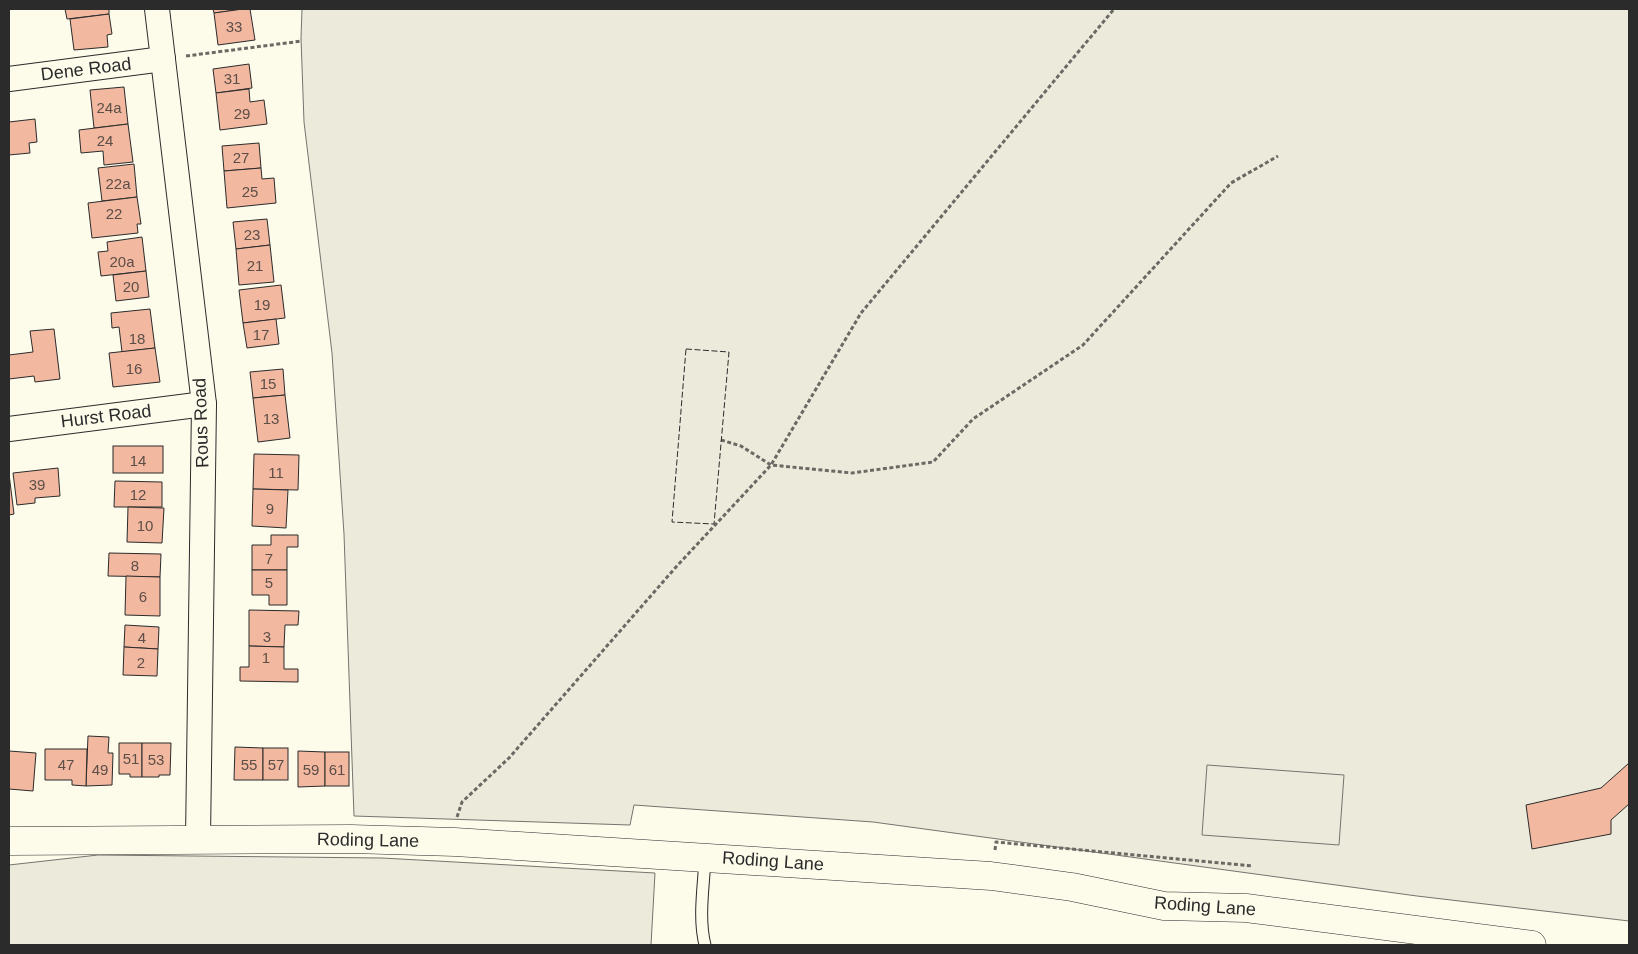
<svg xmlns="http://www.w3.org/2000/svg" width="1638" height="954" font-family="Arial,sans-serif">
<rect width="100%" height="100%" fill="#fdfbea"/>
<!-- green -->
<g fill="#ecebdb" stroke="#74746e">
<polygon points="302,9 1629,9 1629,921 1417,896 873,822 634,805 630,825 354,816 344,534 332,353 304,122 301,38"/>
<polygon points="98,855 382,858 655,873 651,945 9,945 9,865"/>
</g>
<!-- parking -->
<polygon fill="#eceadb" stroke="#74746e" points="1207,765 1344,775 1339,845 1202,835"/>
<!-- building -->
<g fill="#f2b8a0" stroke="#2b2b2b">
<polygon points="65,9 109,9 109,14 67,19"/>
<polygon points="213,9 243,9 214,13"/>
<polygon points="243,9 250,9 255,40 218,45 214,13"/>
<polygon points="109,14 112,34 107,35 108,47 74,50 70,19"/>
<polygon points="249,64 252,88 216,93 213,69"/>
<polygon points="124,87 128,124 94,128 90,90"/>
<polygon points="249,89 250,102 264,100 267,124 220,130 216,93"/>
<polygon points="35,119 37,142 29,143 30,153 9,155 9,122"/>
<polygon points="128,124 133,162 104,165 103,151 81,153 79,130"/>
<polygon points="259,143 261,168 224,171 222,146"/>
<polygon points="134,164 137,197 102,201 98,168"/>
<polygon points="261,168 262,179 274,178 276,203 227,208 224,171"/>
<polygon points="137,197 141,224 137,224 138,233 92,238 88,203"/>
<polygon points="267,219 270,245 236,249 233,222"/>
<polygon points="142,237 146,271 101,276 98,252 108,251 107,242"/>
<polygon points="270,245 274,282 239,285 236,249"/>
<polygon points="146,271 149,297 116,301 113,275"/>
<polygon points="281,285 285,318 243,323 239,290"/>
<polygon points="150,309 155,348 122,352 119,327 112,328 111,313"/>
<polygon points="276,319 279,344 247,348 243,323"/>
<polygon points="54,329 60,379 35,382 34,376 9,379 9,355 33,352 30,331"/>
<polygon points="155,348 160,382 113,387 109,353"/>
<polygon points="283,369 285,395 253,398 250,372"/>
<polygon points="285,395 290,438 258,442 253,398"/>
<rect x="113" y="446" width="50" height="27"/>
<polygon points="254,454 299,455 298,490 253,489"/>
<polygon points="58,468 60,496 35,498 35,503 17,505 13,473"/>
<polygon points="9,474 14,514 9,515"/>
<polygon points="115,481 162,482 162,507 114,507"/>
<polygon points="253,489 288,490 286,528 252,526"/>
<polygon points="128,507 164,508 162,543 127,542"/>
<polygon points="271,535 298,535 298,547 287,547 287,570 252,570 252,545 271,545"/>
<polygon points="109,553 161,554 160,577 108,576"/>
<polygon points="252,570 287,570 287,605 269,605 269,595 252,595"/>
<polygon points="126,576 160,577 160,616 125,615"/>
<polygon points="249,610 299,611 298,625 285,625 284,647 249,646"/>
<polygon points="125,625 159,627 158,649 124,647"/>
<polygon points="249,646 284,647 284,669 298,669 298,682 240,681 240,667 249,667"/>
<polygon points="124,647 158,649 157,676 123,675"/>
<polygon points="88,736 109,737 108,753 113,753 112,785 86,786"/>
<polygon points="119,743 142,743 142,777 130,777 130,774 119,774"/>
<polygon points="142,743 171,743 170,775 159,775 159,777 142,777"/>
<polygon points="235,747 263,748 263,780 234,780"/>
<rect x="263" y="748" width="25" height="32"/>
<polygon points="45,749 87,749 86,786 72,785 72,780 45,780"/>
<polygon points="9,751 36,753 33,791 9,789"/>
<polygon points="298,751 325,752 325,786 298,787"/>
<rect x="325" y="752" width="24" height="34"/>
<polygon points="1629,763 1629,804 1611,820 1611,834 1532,849 1526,805 1601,788"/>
</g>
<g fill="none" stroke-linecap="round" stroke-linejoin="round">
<defs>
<path id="service" d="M705,945C698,917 704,885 705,857"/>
<g id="minor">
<polyline points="157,9 204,404 198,839"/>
<polyline points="9,79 163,59"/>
<polyline points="9,429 204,404"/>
</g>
<polyline id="secondary" points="9,841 351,839 455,842 991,876 1072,887 1164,906 1246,908 1532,945"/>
</defs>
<!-- service casing -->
<use href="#service" stroke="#2b2b2b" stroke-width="13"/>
<!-- minor casing -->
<use href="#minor" stroke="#2b2b2b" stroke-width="26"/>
<!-- secondary casing -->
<use href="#secondary" stroke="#2b2b2b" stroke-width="29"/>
<!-- path -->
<g stroke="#6a6964" stroke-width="3" stroke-dasharray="4 2.5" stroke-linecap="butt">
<polyline points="186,56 302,41"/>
<polyline points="721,440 741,446 771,465 852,473 933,462 973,419 1083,345 1231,183 1278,156"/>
<polyline points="457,817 462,802 509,758 676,567 771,465 861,313 1114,9"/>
<polyline points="995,850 996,842 1253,866"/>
</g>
<!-- service -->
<use href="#service" stroke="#fdfbea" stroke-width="11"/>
<!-- minor -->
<use href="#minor" stroke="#fdfbea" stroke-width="24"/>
<!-- secondary -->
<use href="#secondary" stroke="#fdfbea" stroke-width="28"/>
<!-- fence -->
<polygon stroke="#2b2b2b" stroke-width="1" stroke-dasharray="6 2.5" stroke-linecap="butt" points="686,349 729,352 714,524 672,522"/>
</g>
<g text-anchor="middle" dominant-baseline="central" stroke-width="4" stroke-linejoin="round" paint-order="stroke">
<!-- number labels -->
<g font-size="15" fill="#5d4e48">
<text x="234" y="26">33</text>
<text x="232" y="78">31</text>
<text x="109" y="107">24a</text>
<text x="242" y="113">29</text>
<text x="105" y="140">24</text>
<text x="241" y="157">27</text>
<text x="118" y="183">22a</text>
<text x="250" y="191">25</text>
<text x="114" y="213">22</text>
<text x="252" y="234">23</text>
<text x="122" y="261">20a</text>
<text x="255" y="265">21</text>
<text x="131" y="286">20</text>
<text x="262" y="304">19</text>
<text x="261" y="334">17</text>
<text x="137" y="338">18</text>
<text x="134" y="368">16</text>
<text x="268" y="383">15</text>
<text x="271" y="418">13</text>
<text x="138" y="460">14</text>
<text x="276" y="472">11</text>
<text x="37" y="484">39</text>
<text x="138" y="494">12</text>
<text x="270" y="508">9</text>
<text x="145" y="525">10</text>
<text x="269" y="558">7</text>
<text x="135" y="565">8</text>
<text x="269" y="582">5</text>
<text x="143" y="596">6</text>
<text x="267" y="636">3</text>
<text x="142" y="637">4</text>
<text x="266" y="657">1</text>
<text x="141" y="662">2</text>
<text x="131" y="758">51</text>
<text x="156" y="759">53</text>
<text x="66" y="764">47</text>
<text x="249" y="764">55</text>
<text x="276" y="764">57</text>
<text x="100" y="769">49</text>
<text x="311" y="769">59</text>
<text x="337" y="769">61</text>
</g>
<!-- street labels -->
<g font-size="18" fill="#2b2b2b" stroke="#fdfbea">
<text transform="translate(86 69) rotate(-7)">Dene Road</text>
<text transform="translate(106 416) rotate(-7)">Hurst Road</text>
<text transform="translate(201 423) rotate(-92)">Rous Road</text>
<text transform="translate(368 840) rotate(1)">Roding Lane</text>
<text transform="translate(773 861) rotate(4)">Roding Lane</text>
<text transform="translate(1205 906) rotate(4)">Roding Lane</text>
</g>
</g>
<!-- border -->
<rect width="1638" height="954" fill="none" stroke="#2b2b2b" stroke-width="20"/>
</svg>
